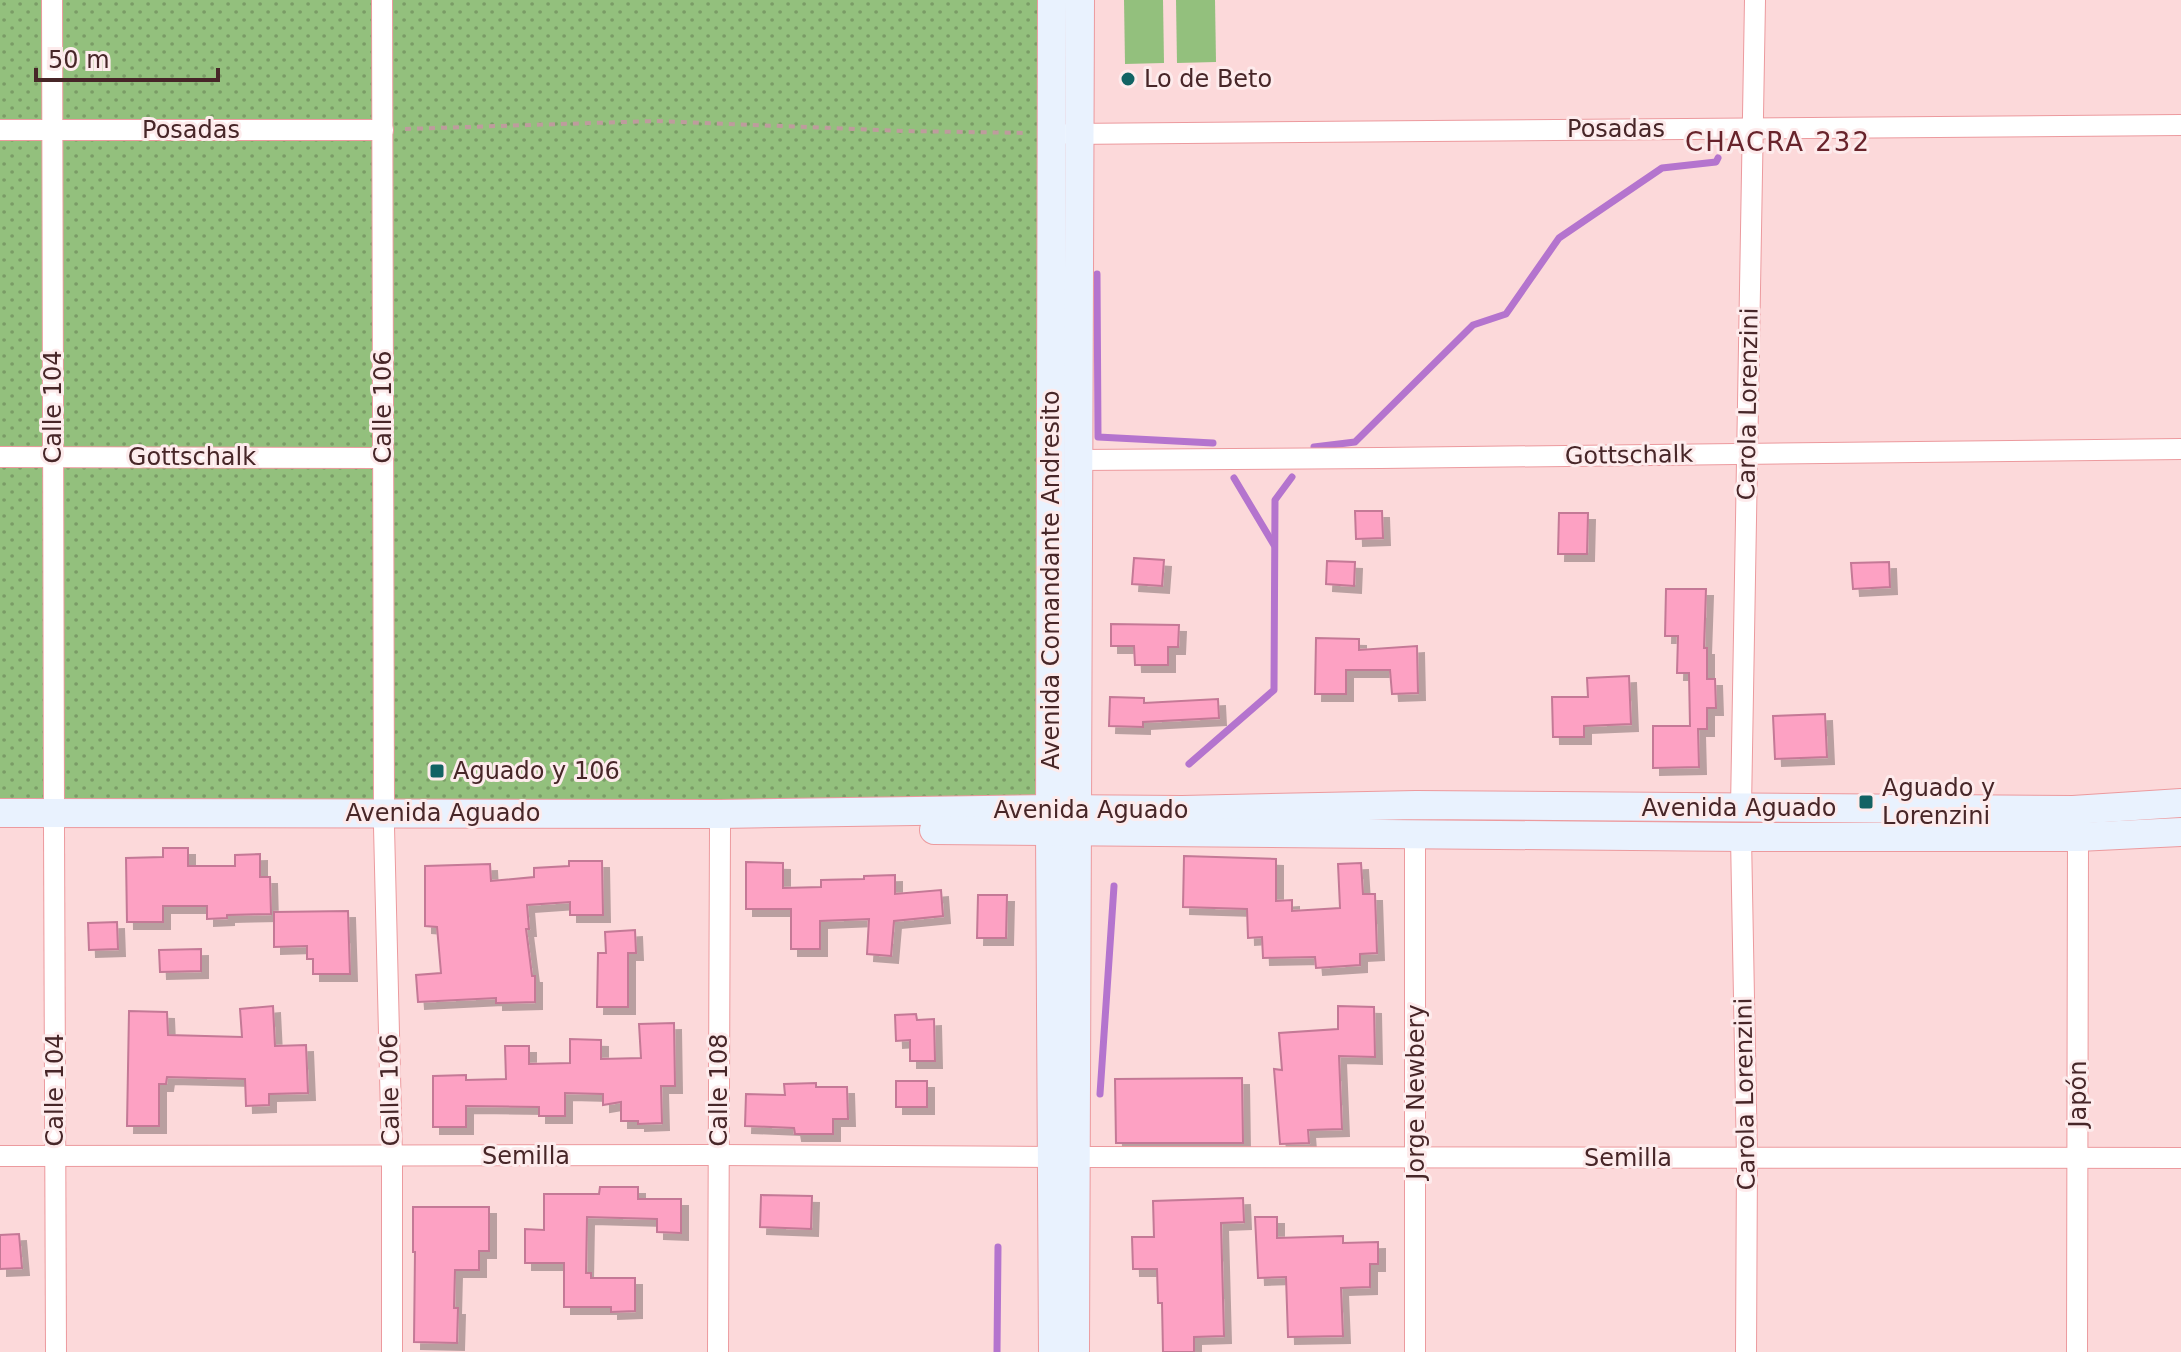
<svg xmlns="http://www.w3.org/2000/svg" width="2181" height="1352" font-family="'DejaVu Sans',sans-serif">
<defs>
<pattern id="grass-dots" width="8" height="8" patternUnits="userSpaceOnUse" patternTransform="scale(2)"><rect width="8" height="8" fill="#93c07d"/><path d="M2 2h.1M6 6h.1" fill="none" stroke="#7a9c66" stroke-width="1.8" stroke-linecap="round"/></pattern>
<filter id="shadow"><feDropShadow dx="7" dy="7" stdDeviation="0" flood-color="#0004"/></filter>
</defs>
<rect width="100%" height="100%" fill="#fcd9da"/>
<!-- grass -->
<polygon fill="url(#grass-dots)" points="0,0 1044,0 1039,808 0,807"/>
<!-- garden -->
<g fill="#93c07d">
<polygon points="1124,0 1163,0 1164,63 1125,64"/>
<polygon points="1176,0 1215,0 1216,62 1177,63"/>
</g>
<g fill="none" stroke-linecap="round" stroke-linejoin="round">
<!-- stream -->
<g stroke="#b474ce" stroke-width="7">
<polyline points="1097,274 1098,437 1213,443"/>
<polyline points="1314,447 1355,442 1473,325 1506,314 1559,238 1662,168 1716,162 1718,158"/>
<polyline points="1234,478 1274,545"/>
<polyline points="1189,764 1274,690 1275,500 1292,477"/>
<polyline points="1100,1094 1114,886"/>
<polyline points="997,1352 998,1247"/>
</g>
</g>
<!-- building -->
<g fill="#fda1c3" stroke="#c47996" stroke-width="2" filter="url(#shadow)">
<polygon points="1355,511 1382,511 1383,538 1356,539"/>
<polygon points="1559,513 1588,513 1587,554 1558,554"/>
<polygon points="1134,558 1164,560 1162,586 1132,584"/>
<polygon points="1327,561 1355,562 1354,586 1326,584"/>
<polygon points="1889,562 1890,587 1853,589 1851,563"/>
<polygon points="1666,589 1706,589 1704,648 1707,648 1707,679 1715,679 1716,708 1707,708 1707,729 1698,729 1699,767 1653,768 1653,726 1690,726 1689,673 1677,673 1678,636 1665,636"/>
<polygon points="1111,624 1179,625 1178,647 1168,647 1168,665 1135,665 1134,646 1111,646"/>
<polygon points="1316,638 1359,639 1359,650 1417,646 1418,693 1392,694 1390,670 1346,670 1346,694 1315,694"/>
<polygon points="1629,676 1631,724 1584,726 1584,737 1553,737 1552,697 1588,697 1587,678"/>
<polygon points="1110,697 1144,698 1144,703 1218,699 1219,718 1143,722 1143,727 1109,726"/>
<polygon points="1825,714 1827,757 1775,759 1773,716"/>
<polygon points="163,848 188,848 188,866 235,866 235,855 260,854 260,877 270,877 271,914 227,915 227,918 207,919 207,906 163,906 163,922 127,922 126,858 163,857"/>
<polygon points="1184,856 1276,859 1276,901 1292,900 1292,911 1340,908 1338,864 1361,863 1363,894 1375,894 1377,953 1360,954 1360,965 1316,968 1315,957 1263,958 1262,937 1248,938 1247,909 1183,907"/>
<polygon points="569,861 602,861 603,915 570,915 570,902 527,905 529,929 526,929 532,976 535,976 535,1002 496,1003 496,998 418,1002 416,975 441,973 437,927 425,926 425,866 490,864 491,881 534,877 534,868 569,866"/>
<polygon points="746,862 783,863 783,888 821,887 821,880 864,879 864,876 895,875 895,894 941,890 943,916 894,921 891,956 867,954 869,919 820,921 820,949 791,949 791,909 746,909"/>
<polygon points="978,895 1007,895 1006,938 977,938"/>
<polygon points="348,911 350,974 313,974 313,959 307,959 307,946 274,947 274,912"/>
<polygon points="117,922 118,949 89,950 88,923"/>
<polygon points="635,930 636,953 628,953 628,1007 597,1007 598,953 606,953 605,932"/>
<polygon points="201,949 201,971 160,972 159,950"/>
<polygon points="273,1006 275,1046 306,1045 308,1093 269,1094 269,1105 246,1106 245,1079 167,1077 166,1084 159,1084 159,1126 127,1126 129,1011 167,1012 168,1035 242,1037 240,1009"/>
<polygon points="1338,1006 1374,1007 1375,1057 1339,1056 1342,1129 1308,1130 1309,1143 1280,1144 1274,1069 1282,1070 1279,1033 1338,1029"/>
<polygon points="916,1014 917,1020 934,1019 935,1061 910,1061 910,1040 896,1041 895,1015"/>
<polygon points="674,1023 675,1086 661,1086 662,1123 638,1124 638,1121 621,1121 621,1102 603,1105 603,1094 565,1093 565,1116 539,1116 539,1107 466,1106 466,1127 433,1127 433,1076 466,1075 466,1080 506,1079 505,1046 529,1046 529,1064 570,1063 570,1039 601,1040 601,1059 641,1058 639,1024"/>
<polygon points="1242,1078 1243,1143 1116,1143 1115,1079"/>
<rect x="896" y="1081" width="31" height="26"/>
<polygon points="816,1083 816,1087 847,1087 848,1119 833,1119 833,1134 795,1134 794,1128 745,1126 746,1094 785,1095 784,1084"/>
<polygon points="600,1187 638,1187 638,1199 681,1199 681,1233 657,1232 657,1219 587,1217 586,1273 591,1273 591,1278 635,1278 635,1311 611,1312 611,1307 564,1307 564,1263 525,1263 525,1229 544,1230 544,1194 599,1194"/>
<polygon points="761,1195 812,1196 811,1229 760,1227"/>
<polygon points="1243,1198 1244,1222 1221,1223 1224,1336 1194,1337 1194,1352 1163,1352 1162,1303 1158,1303 1157,1269 1133,1269 1132,1237 1154,1237 1153,1201"/>
<polygon points="413,1207 489,1207 489,1251 479,1251 479,1270 455,1270 454,1308 458,1308 457,1343 414,1342 415,1252 413,1252"/>
<polygon points="1255,1217 1277,1217 1277,1238 1343,1236 1343,1243 1378,1242 1378,1264 1370,1264 1370,1287 1341,1288 1343,1336 1288,1337 1286,1277 1258,1278"/>
<polygon points="19,1234 22,1268 0,1269 0,1235"/>
</g>
<g fill="none" stroke-linecap="round" stroke-linejoin="round">
<defs>
<g id="minor">
<polyline points="52,0 54,814"/>
<polyline points="382,0 384,814"/>
<polyline points="0,130 383,130"/>
<polyline points="1068,134 2181,125"/>
<polyline points="0,457 383,458"/>
<polyline points="1077,460 1381,458 2181,449"/>
<polyline points="1741,808 1755,0"/>
<polyline points="54,827 56,1352"/>
<polyline points="384,827 392,1157 392,1352"/>
<polyline points="1415,833 1415,1352"/>
<polyline points="1741,837 1747,1158 1746,1352"/>
<polyline points="0,1156 718,1155 1052,1157"/>
<polyline points="1076,1157 2181,1158"/>
<polyline points="718,1352 720,828"/>
<polyline points="2077,1352 2078,837"/>
</g>
<g id="secondary">
<polyline points="1052,0 1050,831 1053,1352"/>
<polyline points="0,813 720,814 1051,809 1182,810 1416,805 2073,810 2181,803"/>
<polyline points="934,830 1741,837 2078,837 2181,832"/>
<polyline points="1075,1352 1080,0"/>
</g>
</defs>
<!-- minor casing -->
<use href="#minor" stroke="#ec9a9e" stroke-width="22"/>
<!-- secondary casing -->
<use href="#secondary" stroke="#ec9a9e" stroke-width="30"/>
<!-- path -->
<polyline stroke="#be9c9d" stroke-width="4" stroke-dasharray="6 6" stroke-linecap="butt" points="405,129 655,121 905,131 1028,133"/>
<!-- minor -->
<use href="#minor" stroke="#fff" stroke-width="20"/>
<!-- secondary -->
<use href="#secondary" stroke="#e9f2fe" stroke-width="28"/>
</g>
<!-- markers -->
<g fill="#126364" stroke="#fdebec" stroke-width="3">
<circle cx="1128" cy="79" r="8"/>
<rect x="429" y="763" width="16" height="16" rx="4"/>
<rect x="1858" y="794" width="16" height="16" rx="4"/>
</g>
<g text-anchor="middle" dominant-baseline="central" stroke-width="6" stroke-linejoin="round" paint-order="stroke">
<!-- poi labels -->
<g font-size="24" fill="#472628" stroke="#fdebec" text-anchor="start">
<text x="1144" y="79">Lo de Beto</text>
<text x="453" y="771">Aguado y 106</text>
<text x="1882" y="788">Aguado y<tspan x="1882" dy="28">Lorenzini</tspan></text>
</g>
<!-- street labels -->
<g font-size="24" fill="#472628" stroke="#fdebec">
<text x="1616" y="129">Posadas</text>
<text x="191" y="130">Posadas</text>
<text transform="translate(1748 404) rotate(-89)">Carola Lorenzini</text>
<text transform="translate(53 407) rotate(-90)">Calle 104</text>
<text transform="translate(383 407) rotate(-90)">Calle 106</text>
<text transform="translate(1629 455) rotate(-1)">Gottschalk</text>
<text x="192" y="457">Gottschalk</text>
<text transform="translate(1051 580) rotate(-90)">Avenida Comandante Andresito</text>
<text x="1739" y="808">Avenida Aguado</text>
<text x="1091" y="810">Avenida Aguado</text>
<text x="443" y="813">Avenida Aguado</text>
<text transform="translate(55 1090) rotate(-90)">Calle 104</text>
<text transform="translate(390 1090) rotate(-91)">Calle 106</text>
<text transform="translate(719 1090) rotate(-90)">Calle 108</text>
<text transform="translate(1416 1092) rotate(-90)">Jorge Newbery</text>
<text transform="translate(1745 1094) rotate(-91)">Carola Lorenzini</text>
<text transform="translate(2078 1094) rotate(-90)">Japón</text>
<text x="526" y="1156">Semilla</text>
<text x="1628" y="1158">Semilla</text>
</g>
<!-- neighbourhood labels -->
<g font-size="26" letter-spacing="2" fill="#68232b" stroke="#fdebec">
<text x="1778" y="142">CHACRA 232</text>
</g>
</g>
<!-- scale -->
<path d="M36 68v12h182v-12" fill="none" stroke="#472628" stroke-width="4"/>
<text x="48" y="68" font-size="24" fill="#472628" stroke="#fdebec" stroke-width="6" paint-order="stroke">50 m</text>
</svg>
